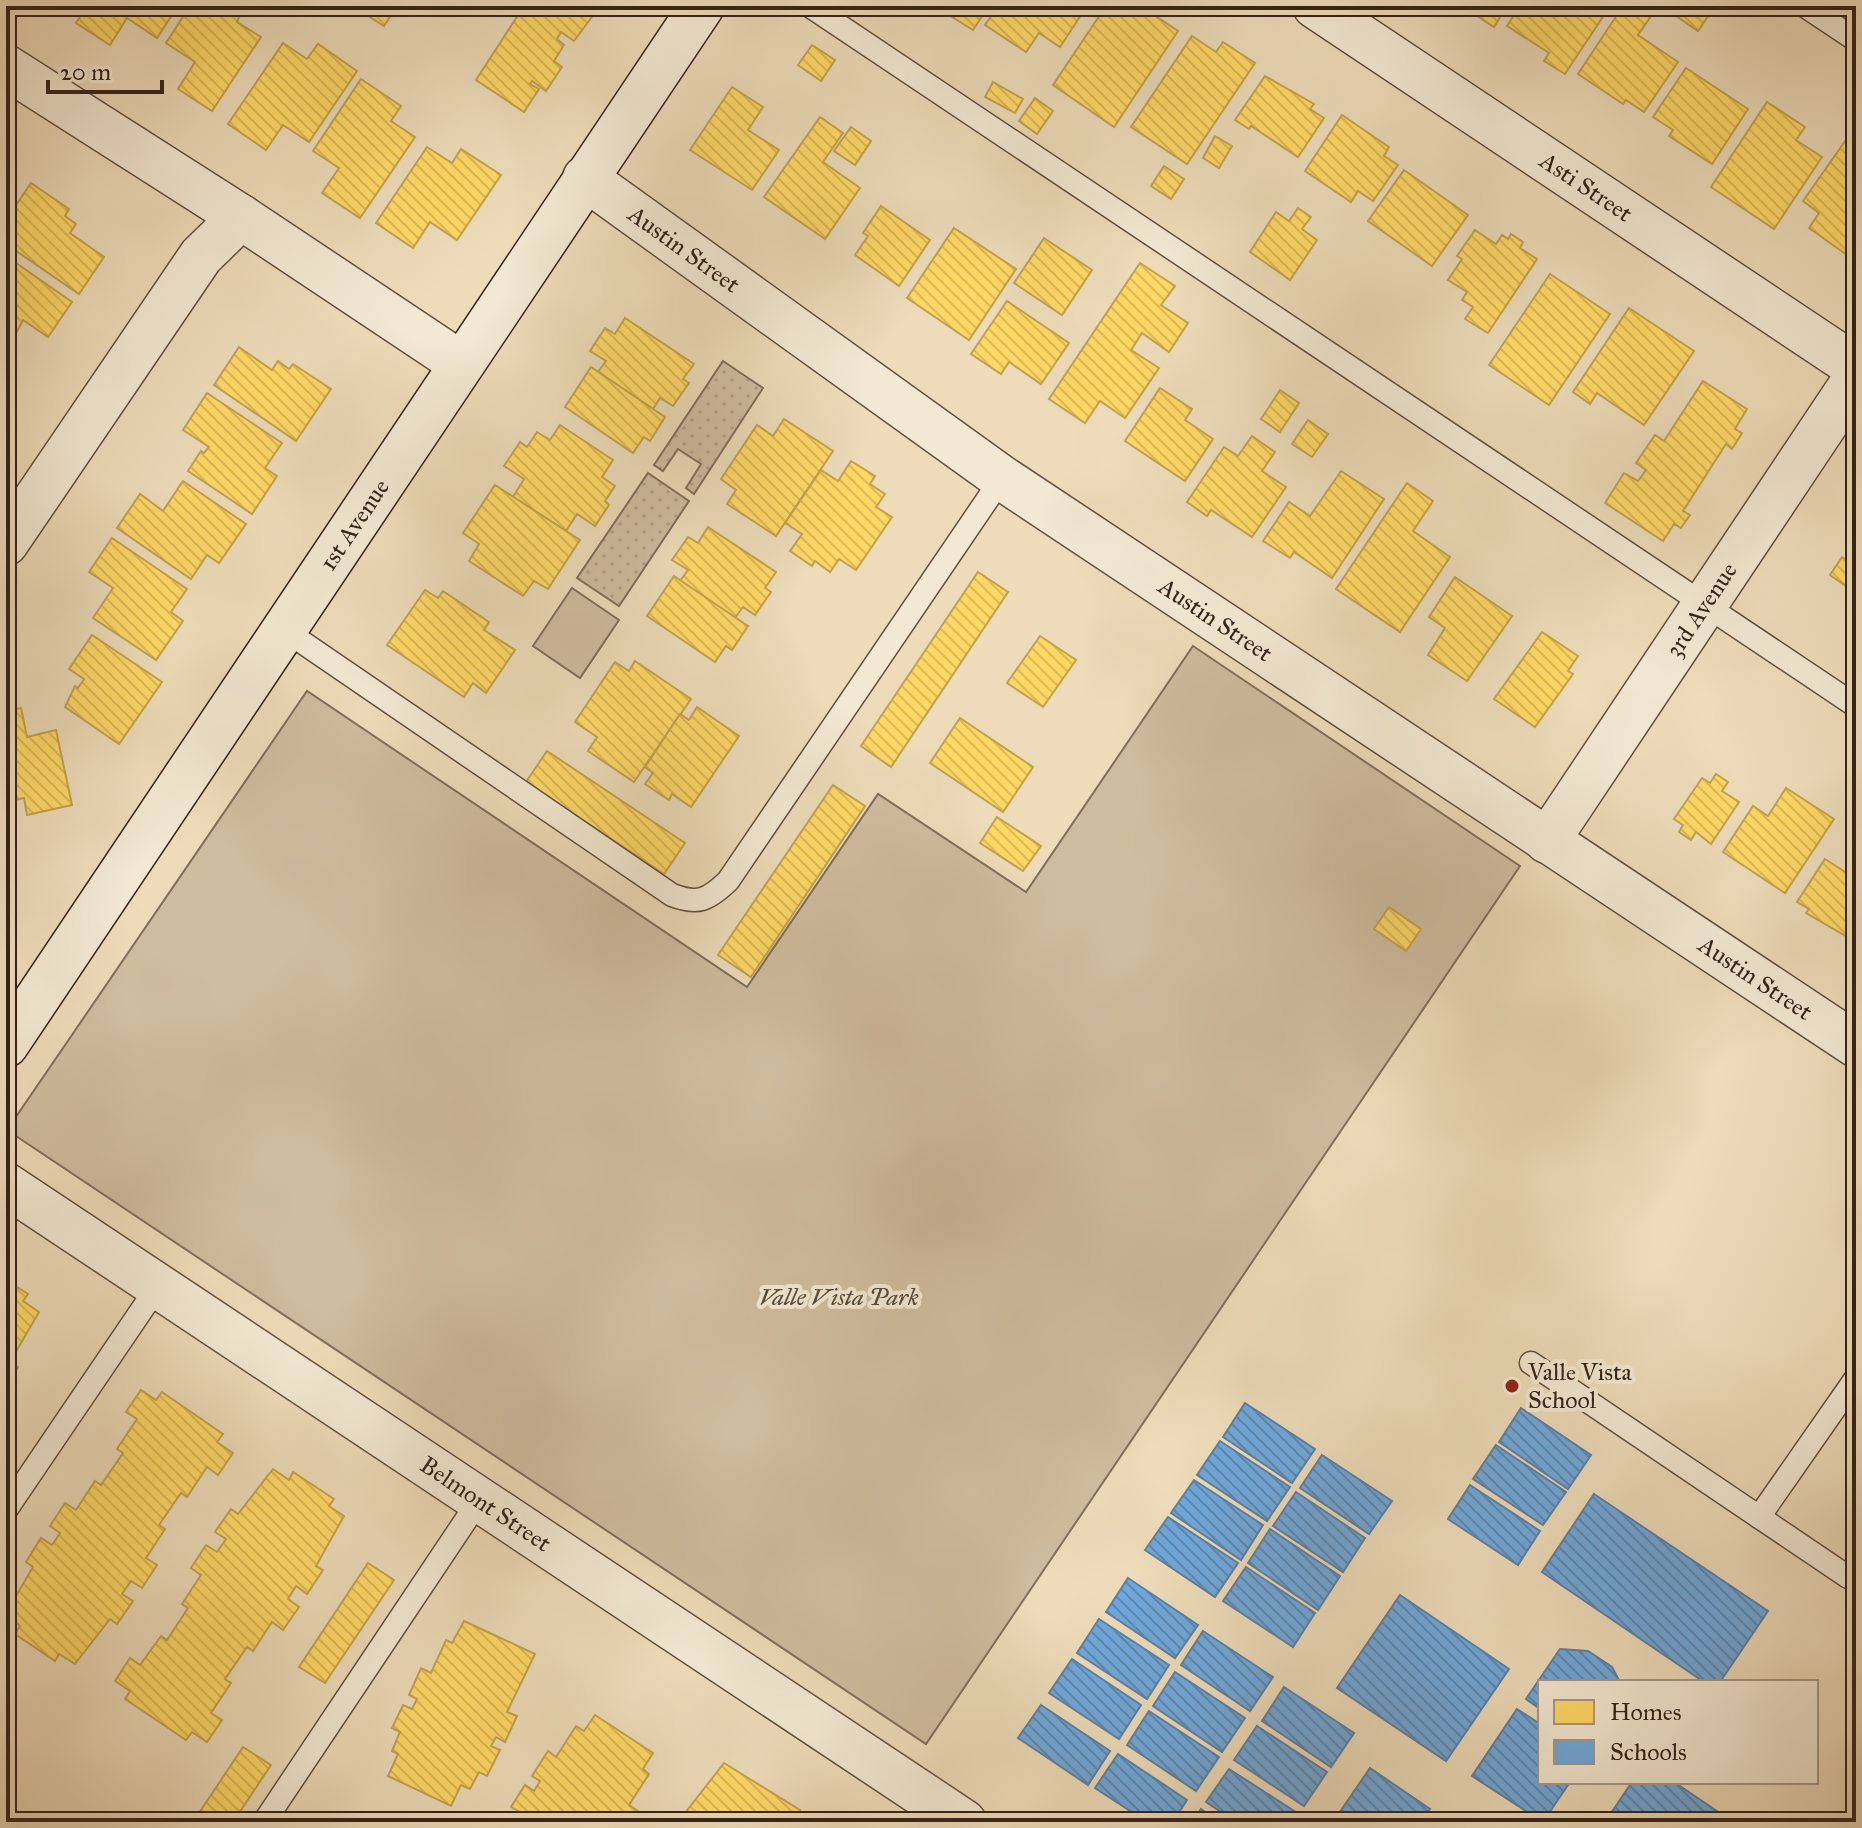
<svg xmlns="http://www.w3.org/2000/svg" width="1862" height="1828" font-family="'IM FELL Great Primer',serif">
<defs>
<pattern id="grass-dots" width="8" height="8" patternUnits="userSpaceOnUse" patternTransform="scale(2)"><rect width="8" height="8" fill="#cebc9e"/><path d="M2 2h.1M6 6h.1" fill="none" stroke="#b2a188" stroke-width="1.8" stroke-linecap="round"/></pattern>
<pattern id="homes-back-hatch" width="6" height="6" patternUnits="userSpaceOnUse" patternTransform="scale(2)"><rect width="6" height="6" fill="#ffd966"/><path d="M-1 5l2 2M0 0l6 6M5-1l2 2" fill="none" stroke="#dbba58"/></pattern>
<pattern id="schools-back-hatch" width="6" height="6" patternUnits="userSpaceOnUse" patternTransform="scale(2)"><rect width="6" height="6" fill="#6fa8dc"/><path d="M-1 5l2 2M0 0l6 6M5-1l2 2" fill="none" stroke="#5c88b2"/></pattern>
</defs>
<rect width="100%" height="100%" fill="#eddbb9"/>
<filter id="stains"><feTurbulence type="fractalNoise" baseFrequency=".0025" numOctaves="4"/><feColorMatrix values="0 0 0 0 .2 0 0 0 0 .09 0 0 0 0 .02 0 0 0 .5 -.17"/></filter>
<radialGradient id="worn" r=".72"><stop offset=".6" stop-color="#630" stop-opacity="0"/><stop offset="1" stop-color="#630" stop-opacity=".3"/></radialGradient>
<!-- grass -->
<g fill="url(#grass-dots)" stroke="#816f5c" stroke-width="2">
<polygon points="723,361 763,388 694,494 686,488 701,464 678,449 663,471 654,465"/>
<polygon points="648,473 689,501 619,606 577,578"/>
</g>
<!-- park -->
<g fill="#cebc9e" stroke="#816f5c" stroke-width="2">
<polygon points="572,588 619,620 580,678 533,646"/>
<polygon points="1193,646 1520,866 926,1744 7,1130 307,691 747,987 878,794 1026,892"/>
</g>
<!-- homes -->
<g fill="url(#homes-back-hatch)" stroke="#c2a24f" stroke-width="2">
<polygon points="87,6 178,6 157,38 127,18 110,45 76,23"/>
<polygon points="190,6 244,6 237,22 261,37 212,111 178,89 195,62 166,43"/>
<polygon points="353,6 397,6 384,26"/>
<polygon points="524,6 600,6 574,41 561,32 557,39 564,45 554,61 562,67 546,91 532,81 530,84 539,89 524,112 476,80"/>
<polygon points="959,6 989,6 973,30 952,17"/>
<polygon points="998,6 1087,6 1060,47 1039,33 1026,52 985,25"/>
<polygon points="1106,6 1141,6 1178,31 1114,127 1053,85"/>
<polygon points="1462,6 1507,6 1494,27"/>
<polygon points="1520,6 1610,6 1565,74 1544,61 1549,53 1507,26"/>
<polygon points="1623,6 1658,6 1638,35 1678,62 1644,112 1626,100 1623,104 1578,74"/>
<polygon points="1662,6 1715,6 1698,31"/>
<polygon points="1192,36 1216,52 1223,42 1255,63 1187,164 1131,127"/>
<polygon points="283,43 307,59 318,44 357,71 309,142 283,125 266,150 228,124"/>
<polygon points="812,45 835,60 821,81 798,65"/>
<polygon points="1686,68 1748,109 1712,164 1669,136 1673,130 1653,117"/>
<polygon points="1265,76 1314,104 1310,109 1324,118 1298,157 1251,126 1249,129 1235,120"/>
<polygon points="361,79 401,106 391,121 415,137 360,218 322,193 339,168 313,151"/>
<polygon points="993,82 1023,99 1015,113 985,97"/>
<polygon points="732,87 763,107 748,130 779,150 752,190 690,150"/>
<polygon points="1035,98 1053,111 1037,134 1019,121"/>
<polygon points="1767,102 1805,127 1796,140 1822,157 1774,229 1711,187"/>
<polygon points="1342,115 1389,147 1384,156 1398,165 1373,201 1358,191 1351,202 1305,171"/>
<polygon points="820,117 843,133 823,162 860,188 825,239 764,197"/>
<polygon points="851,127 871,141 855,165 834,151"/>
<polygon points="1215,136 1232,146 1219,168 1203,158"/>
<polygon points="1848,137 1856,142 1856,243 1847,255 1809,228 1819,213 1803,201"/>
<polygon points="427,147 452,163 461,149 501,175 457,240 430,222 413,248 376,223"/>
<polygon points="1164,166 1184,179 1171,199 1151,186"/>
<polygon points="1404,170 1468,215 1432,266 1368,221"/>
<polygon points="31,183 69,209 65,216 76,224 70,233 104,257 79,294 6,244 6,220"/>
<polygon points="881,206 930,240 899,286 855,255 868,236 863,233"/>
<polygon points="1298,208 1311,217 1302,229 1317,240 1290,280 1250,252 1276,212 1289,221"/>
<polygon points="954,228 1016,269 969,340 907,298"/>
<polygon points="1475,230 1496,244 1502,235 1508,239 1511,234 1523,242 1520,248 1537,259 1488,333 1465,319 1473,307 1462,300 1467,292 1448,280 1462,259 1457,256"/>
<polygon points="1044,238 1092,270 1062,315 1014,283"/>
<polygon points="6,256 72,302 48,337 23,320 10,345 6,344"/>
<polygon points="1140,263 1175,286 1161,305 1188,323 1169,352 1142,333 1131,350 1159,368 1125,418 1100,401 1085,423 1049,399"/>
<polygon points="1550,274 1610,314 1549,405 1489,365"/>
<polygon points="1007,301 1069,343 1041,384 1009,362 1001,374 971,354"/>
<polygon points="1629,308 1694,351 1644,425 1597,393 1590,404 1573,392"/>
<polygon points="625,318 694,364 683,379 689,383 673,406 660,398 653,409 598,372 606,361 590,351 605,328 615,334"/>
<polygon points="239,347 272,370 278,361 289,369 293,364 331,389 296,441 214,385"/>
<polygon points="591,367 665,417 650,441 644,437 633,453 565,407"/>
<polygon points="1703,381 1747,409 1735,429 1742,433 1732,449 1726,444 1683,511 1690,515 1681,528 1674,524 1663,541 1605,503 1624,473 1638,481 1646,470 1636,463 1655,435 1664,441"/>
<polygon points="1160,388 1192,409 1185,420 1213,439 1185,481 1125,441"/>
<polygon points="1280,390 1299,403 1280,432 1261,419"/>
<polygon points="207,393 282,443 265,468 277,476 252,514 188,471 201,451 204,453 209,447 183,430"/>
<polygon points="784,419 833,451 776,536 727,504 736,490 721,479 757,425 773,436"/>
<polygon points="1308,420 1328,434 1312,457 1292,444"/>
<polygon points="560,425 613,460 602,477 615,486 605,501 609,505 595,526 577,514 566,531 513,497 524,479 504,466 520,442 527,447 537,432 550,440"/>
<polygon points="1252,436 1275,452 1262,471 1286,487 1252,537 1211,510 1207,516 1187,502 1224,447 1238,456"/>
<polygon points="851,461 875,476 870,484 885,494 876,507 892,517 856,570 839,559 830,572 815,561 812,566 790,551 802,534 785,523 821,470 838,481"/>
<polygon points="1341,471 1384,499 1332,578 1294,552 1290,558 1263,541 1289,502 1310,516"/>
<polygon points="183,481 246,524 219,563 207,555 191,579 117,528 140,494 163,511"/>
<polygon points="1407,483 1433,501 1413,531 1450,557 1400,632 1336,589"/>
<polygon points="495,485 580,540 548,589 534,581 523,596 469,561 479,544 463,533"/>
<polygon points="708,527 776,572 765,588 771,592 755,615 743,607 735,618 680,581 688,570 672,560 688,537 698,543"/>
<polygon points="112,538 187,589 171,612 183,621 156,660 93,618 113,588 89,572"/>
<polygon points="1856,546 1856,593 1830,575 1842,557 1847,560"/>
<polygon points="978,572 1008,592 891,767 861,746"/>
<polygon points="674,576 748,626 732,650 726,646 715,662 647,616"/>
<polygon points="1455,577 1512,616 1467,681 1428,655 1445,628 1429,617"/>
<polygon points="425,590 438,598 443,591 489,622 484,630 515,650 486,693 473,683 464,697 387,645"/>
<polygon points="1542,632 1578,656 1568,671 1573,674 1535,727 1494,699"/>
<polygon points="92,635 162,682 119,744 65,707 75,686 78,688 84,679 69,669"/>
<polygon points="1040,636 1076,660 1043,707 1007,683"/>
<polygon points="635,661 691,699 634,782 588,751 597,737 575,722 615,662 629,671"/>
<polygon points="697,707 739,736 691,807 672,794 669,800 645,784 653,773 645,767 680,714 689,720"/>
<polygon points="21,708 27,737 56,730 72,805 27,815 24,798 6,802 6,711"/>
<polygon points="960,718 1033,767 1003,812 930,763"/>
<polygon points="547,751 685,843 664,874 526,782"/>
<polygon points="1716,774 1728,782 1722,791 1739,802 1711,844 1696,832 1691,840 1679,832 1683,825 1674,819 1702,778 1710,783"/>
<polygon points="833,785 865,806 751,977 718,955"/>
<polygon points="1786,788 1834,819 1785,893 1723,852 1753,806 1768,816"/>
<polygon points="997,817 1041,846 1023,871 980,843"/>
<polygon points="1825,859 1856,879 1856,942 1806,913 1809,909 1797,902"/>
<polygon points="1389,907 1421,929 1406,951 1374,929"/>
<polygon points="6,1280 28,1294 23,1301 39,1312 10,1362 18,1367 6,1385"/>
<polygon points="141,1390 156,1400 162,1392 223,1434 217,1442 233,1453 218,1475 207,1467 187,1497 181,1493 159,1525 165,1529 146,1558 157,1565 142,1588 131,1581 122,1594 133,1601 117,1624 110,1619 75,1664 59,1654 55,1661 15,1634 20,1626 6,1613 33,1567 26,1562 41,1538 52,1545 60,1533 50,1526 65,1503 76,1510 95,1481 101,1485 123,1453 117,1449 137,1419 126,1412"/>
<polygon points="273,1469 289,1480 293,1472 334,1499 329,1506 344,1516 316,1566 323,1570 307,1594 296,1586 288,1599 299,1607 283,1630 272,1622 253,1651 247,1647 225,1679 231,1683 211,1713 222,1720 207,1742 192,1732 186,1740 125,1699 130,1691 115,1681 130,1658 140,1665 161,1636 167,1640 188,1608 182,1604 201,1575 191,1568 206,1545 217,1552 226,1539 215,1532 231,1509 238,1514"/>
<polygon points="368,1563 394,1580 325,1683 299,1667"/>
<polygon points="464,1621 535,1654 507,1712 517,1716 505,1742 496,1737 491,1746 500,1750 487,1776 479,1772 470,1789 461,1785 451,1806 388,1776 398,1754 392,1751 400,1732 392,1728 403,1705 412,1709 417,1699 409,1695 421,1668 431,1673 446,1640 452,1643"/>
<polygon points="595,1715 653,1753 643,1769 649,1774 629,1805 638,1811 630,1822 513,1822 520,1812 511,1807 525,1785 534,1791 540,1781 532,1776 548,1751 556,1757 576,1726 584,1731"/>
<polygon points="243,1747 271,1765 233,1822 193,1822"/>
<polygon points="724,1763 800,1810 792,1822 678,1822"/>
</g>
<!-- schools -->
<g fill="url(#schools-back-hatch)" stroke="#5d80a2" stroke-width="2">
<polygon points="1245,1403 1315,1449 1292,1483 1223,1437"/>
<polygon points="1521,1408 1591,1455 1568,1489 1499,1442"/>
<polygon points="1220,1441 1290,1487 1267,1521 1197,1475"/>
<polygon points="1496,1445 1566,1492 1543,1525 1473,1479"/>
<polygon points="1322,1455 1392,1501 1369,1534 1300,1488"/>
<polygon points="1194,1480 1263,1525 1241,1560 1171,1513"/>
<polygon points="1470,1485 1540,1531 1518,1565 1448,1519"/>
<polygon points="1296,1492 1365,1538 1343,1572 1273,1526"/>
<polygon points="1594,1494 1768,1611 1720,1682 1704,1682 1542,1572"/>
<polygon points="1168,1517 1238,1563 1215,1597 1145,1550"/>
<polygon points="1270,1529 1340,1576 1318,1610 1248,1563"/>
<polygon points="1246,1567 1315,1613 1293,1647 1223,1601"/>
<polygon points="1128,1578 1198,1625 1175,1658 1106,1612"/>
<polygon points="1400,1595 1509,1669 1446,1761 1337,1688"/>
<polygon points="1099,1619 1169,1665 1147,1699 1077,1653"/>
<polygon points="1203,1631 1273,1677 1250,1711 1181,1665"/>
<polygon points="1560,1649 1588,1651 1612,1667 1620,1682 1540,1682 1540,1709 1526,1699"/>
<polygon points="1072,1659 1141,1705 1119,1739 1049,1693"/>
<polygon points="1175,1672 1245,1718 1222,1752 1153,1706"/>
<polygon points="1284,1687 1354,1733 1331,1767 1262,1721"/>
<polygon points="1041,1705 1110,1751 1088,1785 1018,1738"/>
<polygon points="1517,1709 1540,1724 1540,1782 1570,1782 1543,1822 1472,1776"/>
<polygon points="1149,1711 1219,1757 1196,1791 1127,1745"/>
<polygon points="1257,1726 1327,1772 1304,1806 1234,1760"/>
<polygon points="1118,1754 1187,1800 1173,1822 1147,1822 1095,1788"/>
<polygon points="1370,1768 1430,1809 1421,1822 1333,1822"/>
<polygon points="1229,1769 1299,1814 1294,1822 1236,1822 1206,1802"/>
<polygon points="1632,1782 1674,1782 1733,1822 1605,1822"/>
<polygon points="1201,1809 1220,1822 1192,1822"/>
</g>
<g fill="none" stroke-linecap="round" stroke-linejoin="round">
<defs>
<g id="lane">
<polyline points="810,6 1856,706"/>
<polyline points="1805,6 1856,40"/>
<path d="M283,629L672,895C698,905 708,900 728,881L1002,478"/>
<polyline points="1531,1363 1848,1577"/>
<polyline points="6,1510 158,1286"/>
<polyline points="1759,1517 1856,1378"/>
<polyline points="264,1822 480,1499"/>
</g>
<g id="street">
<path id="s1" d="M1315,6L1856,367"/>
<polyline points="6,67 241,217 460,363"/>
<path id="s2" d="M585,178L1002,478L1856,1045"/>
<polyline points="6,543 201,256 241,217"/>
<path id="s3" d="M1547,841L1856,378"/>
<path id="s4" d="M6,1185L964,1822"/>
</g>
<g id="secondary">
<path id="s5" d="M6,1045L702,6"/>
</g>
</defs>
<!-- lane casing -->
<use href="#lane" stroke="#625041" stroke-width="25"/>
<!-- street casing -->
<use href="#street" stroke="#625041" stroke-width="47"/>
<!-- secondary casing -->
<use href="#secondary" stroke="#342219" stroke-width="47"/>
<!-- lane -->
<use href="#lane" stroke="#f3e8d2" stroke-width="22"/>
<!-- street -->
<use href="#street" stroke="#f3e8d2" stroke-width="44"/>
<!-- secondary -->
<use href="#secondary" stroke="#f3e8d2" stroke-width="44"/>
</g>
<!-- markers -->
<circle fill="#8f2418" stroke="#f3e8d2" stroke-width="3" cx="1512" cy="1386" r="8"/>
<g text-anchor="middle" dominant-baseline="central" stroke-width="8" stroke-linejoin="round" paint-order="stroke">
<!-- street labels -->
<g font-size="24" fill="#342219" stroke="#f3e8d2">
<text stroke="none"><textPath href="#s1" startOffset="326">Asti Street</textPath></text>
<text stroke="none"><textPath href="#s2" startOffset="122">Austin Street</textPath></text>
<text stroke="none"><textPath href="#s5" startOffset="626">1st Avenue</textPath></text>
<text stroke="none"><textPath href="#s3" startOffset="278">3rd Avenue</textPath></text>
<text stroke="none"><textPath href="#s2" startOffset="770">Austin Street</textPath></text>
<text stroke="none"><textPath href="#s2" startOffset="1418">Austin Street</textPath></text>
<text stroke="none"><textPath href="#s4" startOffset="576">Belmont Street</textPath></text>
</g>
<!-- park labels -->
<g font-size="24" font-style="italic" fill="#5a483a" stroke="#f3e8d2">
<text x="839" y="1297">Valle Vista Park</text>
</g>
<!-- poi labels -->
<g font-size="24" fill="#342219" stroke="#f3e8d2" text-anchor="start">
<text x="1528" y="1372">Valle Vista<tspan x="1528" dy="28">School</tspan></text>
</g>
</g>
<!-- margin -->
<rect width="1862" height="1828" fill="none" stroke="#eddbb9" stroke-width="32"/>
<rect x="8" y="8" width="1846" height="1812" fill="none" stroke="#342219" stroke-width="4"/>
<rect x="16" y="16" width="1830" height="1796" fill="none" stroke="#342219" stroke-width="2"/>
<!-- legend -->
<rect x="1538" y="1680" width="280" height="104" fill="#f3e8d2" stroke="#a79988" stroke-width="2"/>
<rect x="1554" y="1700" width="40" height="24" fill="#ffd966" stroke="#a79988" stroke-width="2"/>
<text x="1610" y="1720" font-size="24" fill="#342219">Homes</text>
<rect x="1554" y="1740" width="40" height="24" fill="#6fa8dc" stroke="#a79988" stroke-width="2"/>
<text x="1610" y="1760" font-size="24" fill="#342219">Schools</text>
<!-- scale -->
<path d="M48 80v12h114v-12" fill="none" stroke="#342219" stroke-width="4"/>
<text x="60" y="80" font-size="24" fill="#342219" stroke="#f3e8d2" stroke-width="6" paint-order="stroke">20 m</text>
<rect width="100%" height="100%" filter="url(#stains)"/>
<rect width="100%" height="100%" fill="url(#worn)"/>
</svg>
